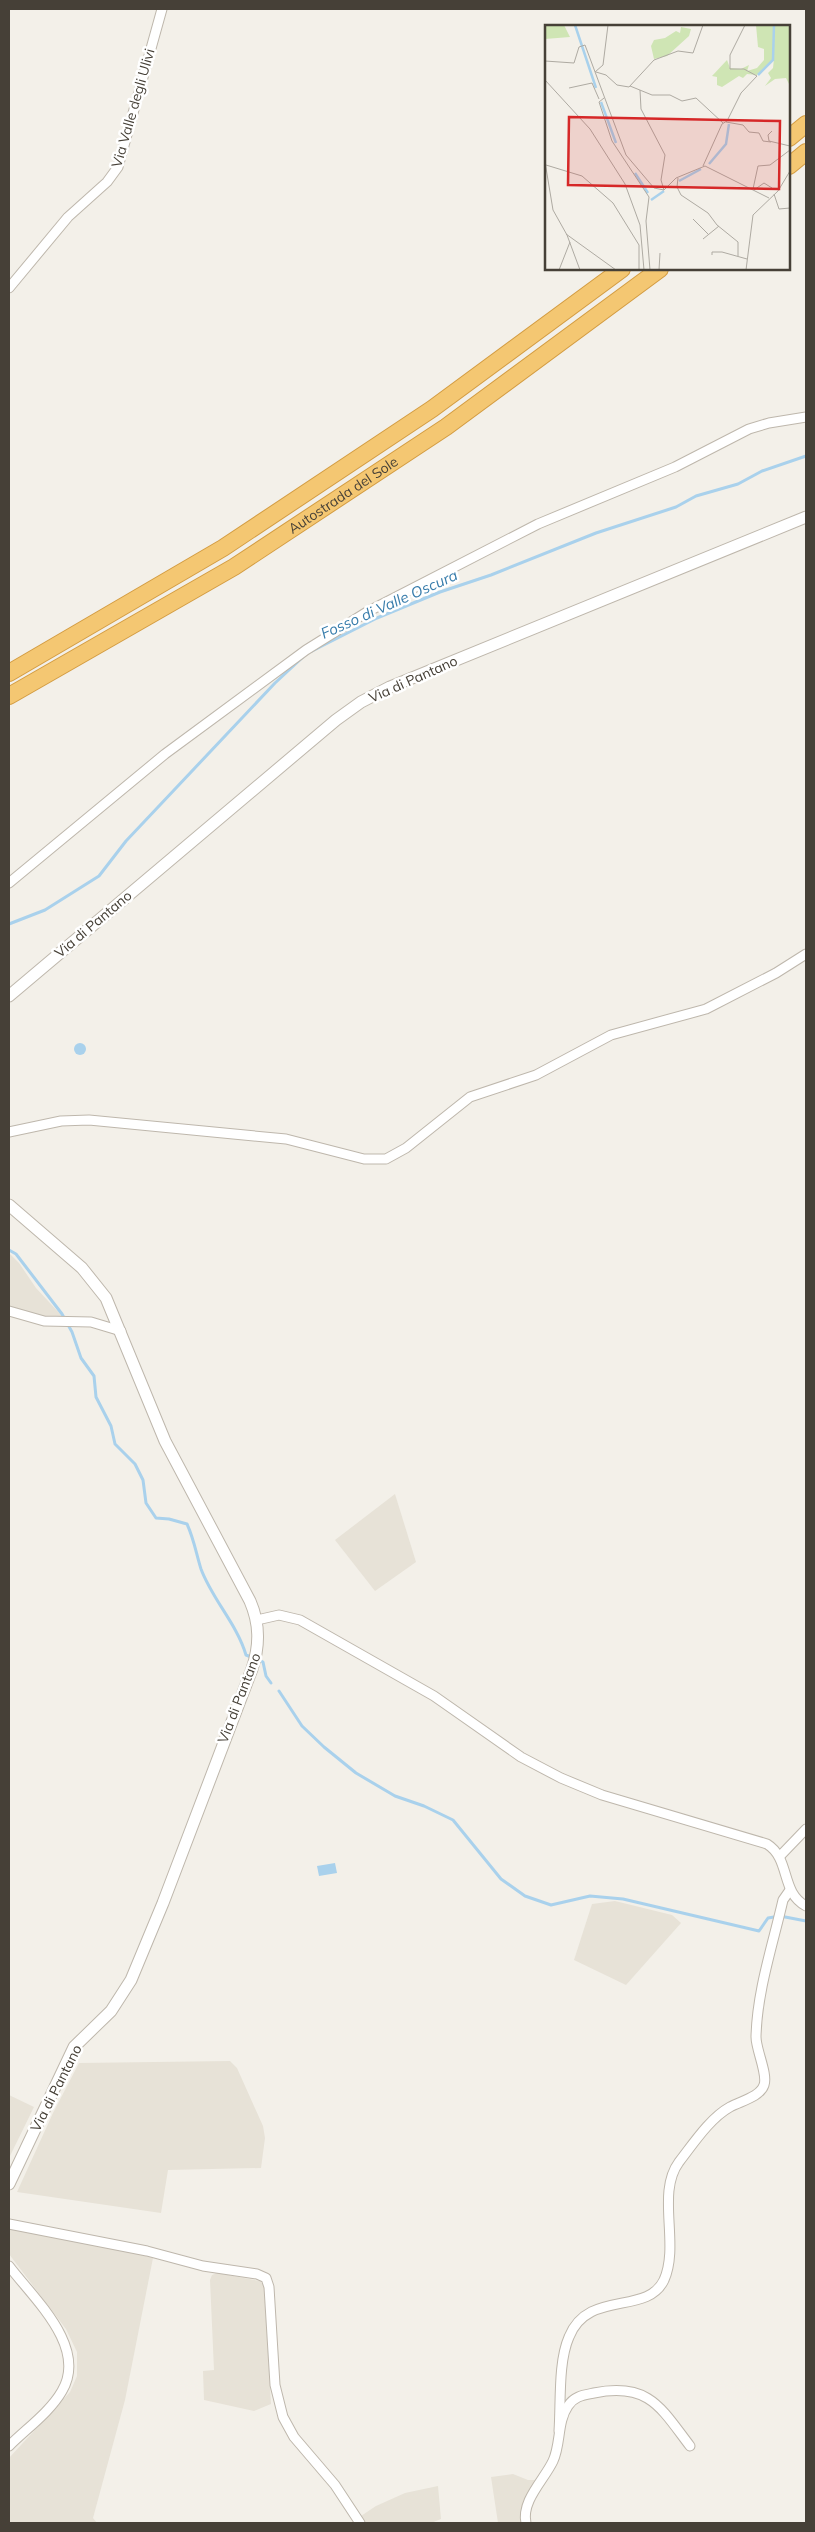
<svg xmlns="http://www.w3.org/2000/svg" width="815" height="2532" font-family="Mulish,sans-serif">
<rect width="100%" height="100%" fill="#f3f0e9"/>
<!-- residential -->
<g fill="#e7e2d7">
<polygon points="9,1253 19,1263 36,1288 62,1316 45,1318 9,1307"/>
<polygon points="395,1494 416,1562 375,1591 335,1540"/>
<polygon points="615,1901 672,1915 681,1923 626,1985 574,1960 592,1904"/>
<polygon points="230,2061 237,2068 263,2126 265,2138 261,2168 168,2170 161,2213 17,2192 53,2113 79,2063"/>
<polygon points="9,2095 34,2107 9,2158"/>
<polygon points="9,2229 143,2254 153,2258 125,2400 93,2518 97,2523 9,2523 9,2458 70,2392 77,2376 77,2352 66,2329 9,2254"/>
<polygon points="217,2273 260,2281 264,2285 271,2404 254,2411 204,2400 203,2371 214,2370 210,2280 212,2275"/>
<polygon points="513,2474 528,2480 537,2480 524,2523 498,2523 491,2477"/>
<polygon points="438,2486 441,2519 431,2523 366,2523 361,2516 376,2506 405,2493"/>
</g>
<!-- water -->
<g fill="#a9d1ec">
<circle cx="80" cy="1049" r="6"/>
<polygon points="335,1863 337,1873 319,1876 317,1866"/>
</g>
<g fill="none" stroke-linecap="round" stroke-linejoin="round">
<!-- stream -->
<g stroke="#a9d1ec" stroke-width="3">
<polyline points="312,651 377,618 440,592 491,575 596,533 676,507 696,496 738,484 762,471 806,456"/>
<polyline points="9,924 45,910 99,876 126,841 275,683 303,657"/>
<path d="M9,1250L16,1254L62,1314L72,1332L81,1358L94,1376L96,1397L111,1426L115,1444L135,1464L143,1480L146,1503L156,1518L169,1519L187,1524C194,1539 196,1553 201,1569C212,1599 237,1624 246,1655L251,1657"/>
<polyline points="259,1660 263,1662 266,1676 271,1683"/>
<polyline points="279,1691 302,1726 324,1747 356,1773 395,1796 424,1806 453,1820 501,1879 525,1896 551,1905 590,1896 623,1899 759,1931 768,1918 780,1916 806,1921"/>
</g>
<defs>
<g id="minor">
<polyline points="9,288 68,217 107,182 118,167 162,9"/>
<polyline points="9,883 165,754 306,650 367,612 538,524 675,467 749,429 769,423 806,417"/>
<polyline points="9,1132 61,1121 89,1120 286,1139 364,1159 386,1159 406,1148 470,1097 536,1075 611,1035 706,1009 776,973 806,954"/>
<polyline points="9,1311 44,1321 91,1322 121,1331"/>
<path d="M257,1620L279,1615L300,1620L434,1696L521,1757L561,1778L602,1795L767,1844C791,1859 780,1892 806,1906"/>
<polyline points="780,1856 806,1829"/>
<polyline points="9,2224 147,2251 203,2266 257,2274 266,2278 269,2287 275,2385 283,2417 294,2437 335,2485 360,2523"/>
<path d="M9,2266C34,2299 88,2347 62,2391C50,2412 26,2429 9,2446"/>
<path d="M559,2431C561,2403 558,2362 569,2337C588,2289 647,2316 664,2280C680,2244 656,2193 679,2162C693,2144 710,2118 730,2107C741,2101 760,2097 764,2085C768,2074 756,2050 756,2037C757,1991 773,1944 783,1900L790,1890"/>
<path d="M526,2523C521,2501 544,2480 553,2461C561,2444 557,2422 568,2406C574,2396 584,2395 594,2393C649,2382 661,2408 690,2446"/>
</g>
<g id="tertiary">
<polyline points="9,996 336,720 361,702 390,687 806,517"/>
<path d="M9,1205L82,1268L106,1298L165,1441L250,1601C260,1624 260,1645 252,1669L163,1903L131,1980L111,2011L74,2047L9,2184"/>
</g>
<g id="motorway">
<polyline points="789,138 806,124"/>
<polyline points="789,166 806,152"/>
<polyline points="9,673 223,548 432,409 622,269"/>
<path id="s1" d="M9,696L234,567L446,427L660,269"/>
</g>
</defs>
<!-- minor casing -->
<use href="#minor" stroke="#beb7ac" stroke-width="11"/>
<!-- tertiary casing -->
<use href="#tertiary" stroke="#beb7ac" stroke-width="13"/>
<!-- motorway casing -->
<use href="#motorway" stroke="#d39c42" stroke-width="18"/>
<!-- minor -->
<use href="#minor" stroke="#fff" stroke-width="9"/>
<!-- tertiary -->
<use href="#tertiary" stroke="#fff" stroke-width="11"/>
<!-- motorway -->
<use href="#motorway" stroke="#f4c772" stroke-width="16"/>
</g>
<g text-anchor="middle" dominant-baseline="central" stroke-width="5" stroke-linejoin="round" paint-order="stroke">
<!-- street labels -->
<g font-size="14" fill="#464037" stroke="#fff">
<text transform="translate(133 108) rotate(-74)">Via Valle degli Ulivi</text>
<text stroke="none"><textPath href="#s1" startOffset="390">Autostrada del Sole</textPath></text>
<text transform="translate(413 679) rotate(-24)">Via di Pantano</text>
<text transform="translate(93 924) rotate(-40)">Via di Pantano</text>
<text transform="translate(239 1698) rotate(-69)">Via di Pantano</text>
<text transform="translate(56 2088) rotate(-63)">Via di Pantano</text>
</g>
<!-- water labels -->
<g font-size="15" font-style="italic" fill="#377cab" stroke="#fff">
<text transform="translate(389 604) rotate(-24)">Fosso di Valle Oscura</text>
</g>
</g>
<!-- overview -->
<g transform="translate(545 25)">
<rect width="245" height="245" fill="#f3f0e9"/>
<path d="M0,0H19L25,12L0,14ZM211,0H245V61L241,53L230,54L220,61L226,53L223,48L228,43L229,34L212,50L202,49L198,53L194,51L177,62L172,60V52L167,51L182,35L185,43L196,44L204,40L202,46L212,43L219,35V24L213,22ZM136,2L146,4L144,11L122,31L109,34L106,21L109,15L120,13L131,6L135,8Z" fill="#cfe5b4"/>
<path fill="none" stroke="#a9d1ec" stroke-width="2.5" d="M30,0L51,63M213,50L228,35L229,0M56,77L71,118M164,139L181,119L184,99M90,148L103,168M134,156L156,144M106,175L119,166"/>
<path fill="none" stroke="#aeaaa2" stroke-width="1" d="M0,36L29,38L34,22L40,20L81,130L109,163L119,165L131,153L160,141L224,173M50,47L58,40L63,0M51,47L61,50L72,60L84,62L109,35L133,26L148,28L158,0M0,55L45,104L80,159L95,200L99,245M85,61L107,70H125L137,76L151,73L178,98M24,63L47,58L54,74M95,65L96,84L120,130L116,155L119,165M59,73L54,77L67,116L104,172L101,196L105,245M181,97L198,100L204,107L214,108L218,116L226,117M227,106L223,110L224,116L245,121M0,137L8,185L22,210L35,245M1,140L37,151L68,178L94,220V245M158,141L177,99L182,96L196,68L212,51L199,44H185V30L200,0M133,153L132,162L136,170L163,188L172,200L193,217V231M208,164L213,141L225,140L245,125M209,165L219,158L227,163M229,169L234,184L245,183M148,194L164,210M21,209L71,245M158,214L174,201M167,230V227H177L202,234M14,245L25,217M114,245L115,228M201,245L208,190L233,166L245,146"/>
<path fill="#d62828" fill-opacity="0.15" stroke="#d62828" stroke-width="2.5" d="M24,92L235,96L234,164L23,160Z"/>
<rect width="245" height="245" fill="none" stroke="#464037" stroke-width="2.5"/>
</g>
<!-- border -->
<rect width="815" height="2532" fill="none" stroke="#464037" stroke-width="20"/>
</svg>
